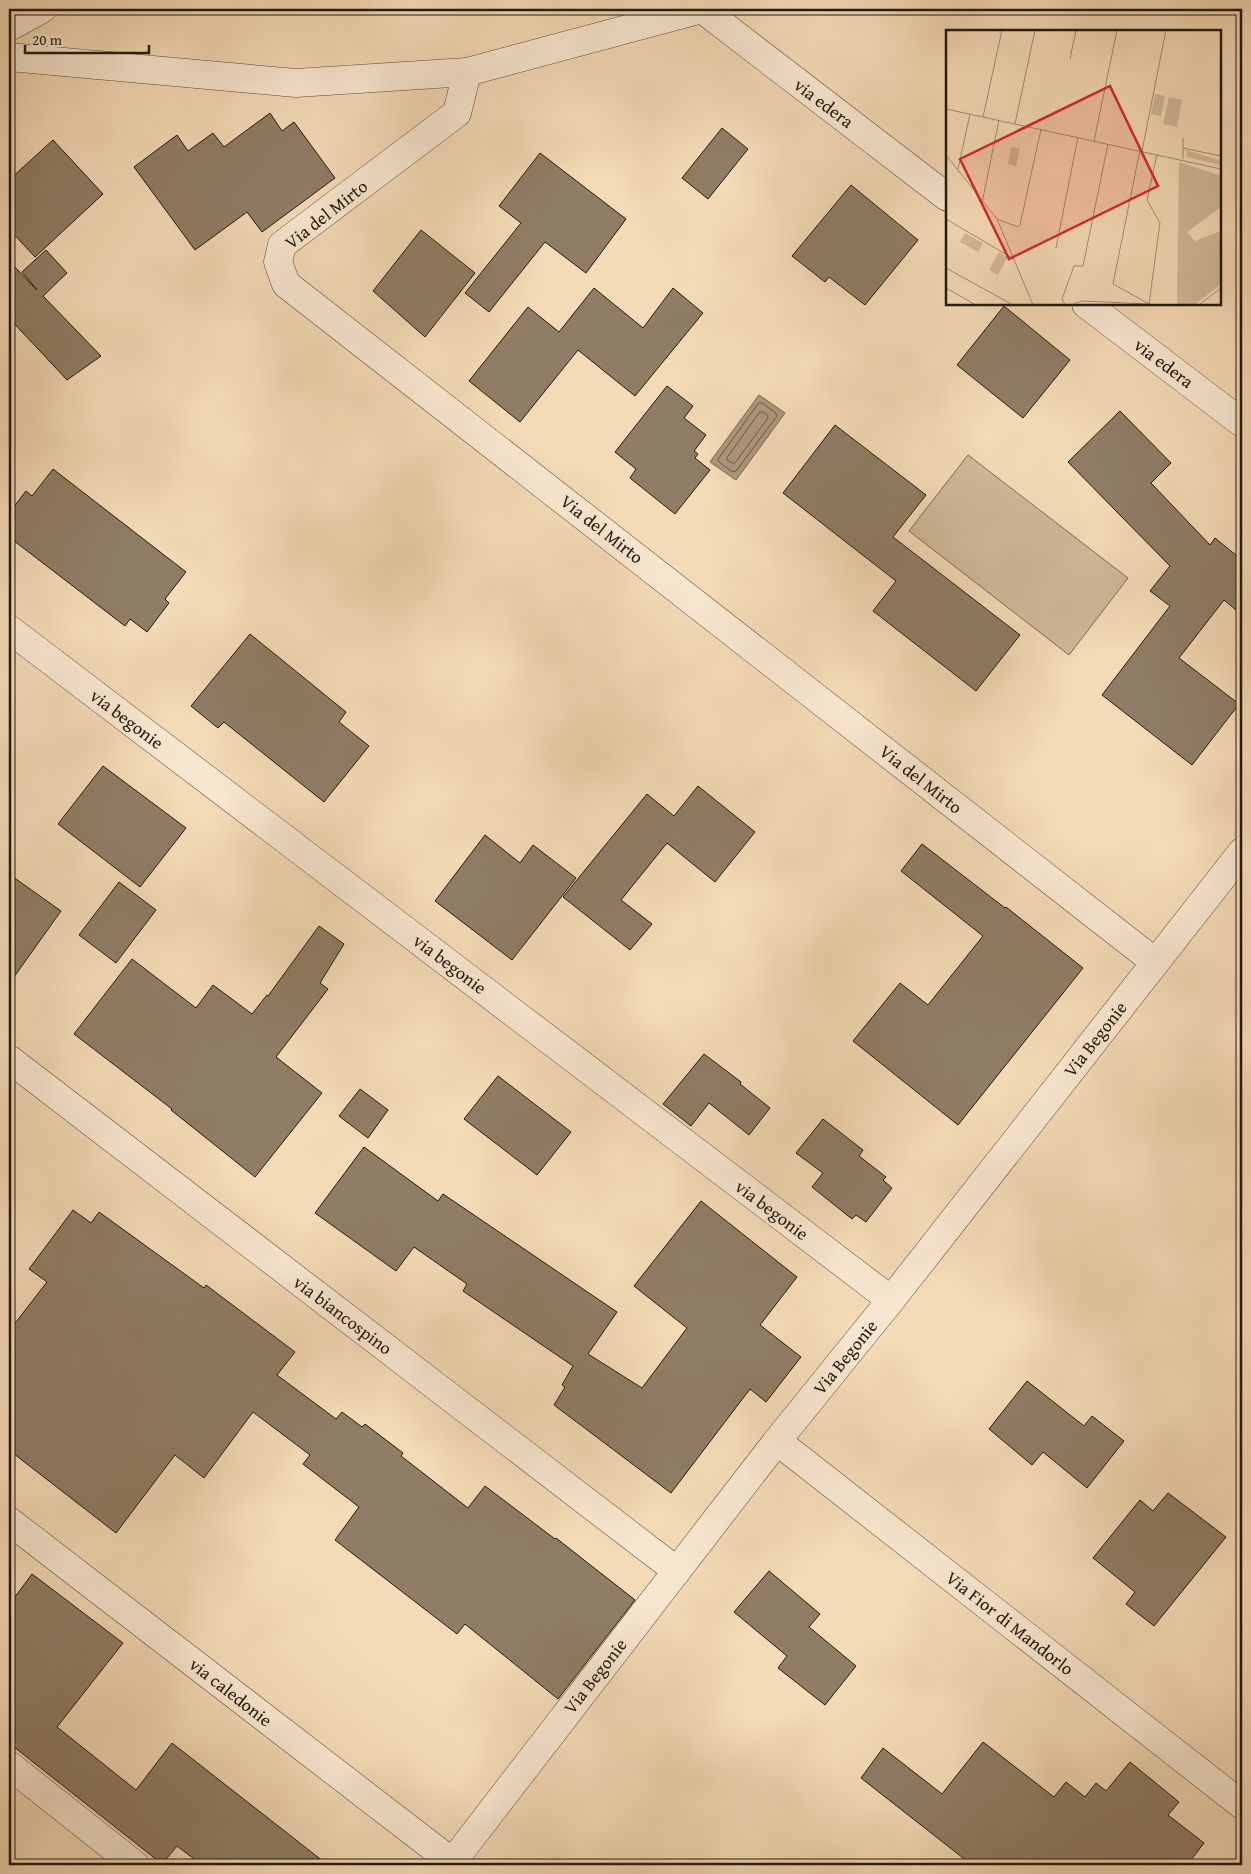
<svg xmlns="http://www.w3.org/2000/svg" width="1251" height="1874" font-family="'Gentium Book Plus',serif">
<rect width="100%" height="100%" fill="#f4dab6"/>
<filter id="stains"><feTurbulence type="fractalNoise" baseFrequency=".004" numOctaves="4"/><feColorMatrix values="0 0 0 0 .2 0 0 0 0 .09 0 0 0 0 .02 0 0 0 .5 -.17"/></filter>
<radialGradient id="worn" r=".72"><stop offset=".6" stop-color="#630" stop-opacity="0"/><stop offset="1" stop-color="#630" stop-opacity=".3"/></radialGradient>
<!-- green -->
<polygon fill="#d0b999" stroke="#796954" points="968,455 1128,578 1069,655 909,531"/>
<!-- water -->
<polygon fill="#ad987d" stroke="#756551" points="759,395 785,413 736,480 710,462"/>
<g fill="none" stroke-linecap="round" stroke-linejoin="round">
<!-- shore -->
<g stroke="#685846" stroke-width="1">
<polygon points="759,403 762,403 776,413 777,416 736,471 733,472 719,462 718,460"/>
<polygon points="760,412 763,412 767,415 768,418 735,463 732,463 727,460 727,458"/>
</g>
</g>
<!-- building -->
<g fill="#8f7d65" stroke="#22190e">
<polygon points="270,113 282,131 294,122 335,178 262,232 247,212 195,250 134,167 177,135 188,151 213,133 224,147"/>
<polygon points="722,128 748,149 708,199 682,178"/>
<polygon points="53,140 103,194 35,257 9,229 9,180"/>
<polygon points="540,153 626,219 586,273 545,242 489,312 465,293 521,223 499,206"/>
<polygon points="851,185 918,240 865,305 829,277 825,282 792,256"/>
<polygon points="421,230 475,273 425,337 373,291"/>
<polygon points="46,250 67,273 43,296 101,356 67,380 9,318 9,261 37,290 22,272"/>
<polygon points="594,288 643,328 673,288 703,313 635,396 578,350 520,422 469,381 528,307 559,332"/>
<polygon points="1004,306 1070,360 1023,418 957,365"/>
<polygon points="667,386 693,406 684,418 706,435 694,451 698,454 695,458 710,470 675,514 630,478 636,469 615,452"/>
<polygon points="1120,411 1171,463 1151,483 1210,545 1215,538 1242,560 1242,615 1224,600 1179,658 1239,704 1192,765 1102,695 1170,606 1150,591 1170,566 1068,462"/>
<polygon points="835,425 926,495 893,537 1020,635 976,691 873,611 896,581 783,493"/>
<polygon points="53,469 186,572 165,599 169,603 147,632 130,619 125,626 9,537 9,513 26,491 32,496"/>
<polygon points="250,634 346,712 339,722 369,746 324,802 224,722 218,728 191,706"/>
<polygon points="103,766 186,828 140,887 58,824"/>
<polygon points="698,786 755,832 715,882 667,843 621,900 652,924 630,950 563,897 647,794 674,816"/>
<polygon points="485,835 520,863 533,845 576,878 512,960 435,901"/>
<polygon points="922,844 1005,908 1006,907 1083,968 958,1125 853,1041 900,983 928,1005 983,936 901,871"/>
<polygon points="9,874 61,911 9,984"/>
<polygon points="119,882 156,910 116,963 79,935"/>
<polygon points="319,926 344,944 320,983 328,989 276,1057 322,1093 255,1177 171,1110 172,1109 74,1034 132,959 196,1008 213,985 252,1014 267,995 268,996"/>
<polygon points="704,1054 741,1082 740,1084 770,1108 749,1135 709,1103 691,1126 663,1104"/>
<polygon points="498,1076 571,1132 537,1175 464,1119"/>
<polygon points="360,1089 388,1110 368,1138 339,1116"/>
<polygon points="823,1119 863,1150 859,1156 886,1177 883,1180 892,1188 866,1222 856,1215 852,1219 812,1187 823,1173 796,1153"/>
<polygon points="364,1147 438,1201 443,1194 617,1312 588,1354 642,1388 687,1328 634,1286 701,1201 797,1277 760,1325 801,1357 766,1402 750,1389 671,1493 554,1405 565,1387 562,1385 573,1366 463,1291 467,1284 414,1247 396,1271 315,1213"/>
<polygon points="73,1210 91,1223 99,1212 204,1288 206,1285 295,1352 277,1375 336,1419 342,1412 362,1427 365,1424 403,1453 401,1456 468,1508 485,1486 555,1539 556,1538 635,1600 558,1699 465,1624 457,1634 335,1540 359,1507 303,1464 310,1455 253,1412 204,1478 175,1455 116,1533 9,1450 9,1331 47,1282 29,1269"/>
<polygon points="1027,1381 1084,1426 1092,1416 1124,1441 1087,1488 1043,1452 1032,1465 989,1429"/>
<polygon points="1168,1493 1226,1537 1154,1626 1126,1604 1135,1592 1093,1558 1140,1500 1153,1511"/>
<polygon points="769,1571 820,1614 809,1627 856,1666 825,1705 778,1668 787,1656 734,1612"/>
<polygon points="32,1574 123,1643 57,1727 136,1790 172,1743 328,1865 202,1865 177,1846 162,1864 9,1743 9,1605"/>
<polygon points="983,1742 1054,1797 1066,1782 1085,1797 1096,1783 1106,1791 1130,1762 1179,1802 1168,1815 1204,1843 1187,1865 972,1865 861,1778 883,1748 942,1794"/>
</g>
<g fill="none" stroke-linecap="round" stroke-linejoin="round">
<defs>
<g id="minor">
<polyline points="702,9 947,197"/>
<polyline points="9,27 42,9"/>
<polyline points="9,57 296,83 467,72 702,9"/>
<polyline points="467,72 457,113 282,245 278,262 286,284 1155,962"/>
<polyline points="1086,304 1242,423"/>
<polyline points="9,629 891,1300"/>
<polyline points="9,1059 677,1571"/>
<polyline points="777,1441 1242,1805"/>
<polyline points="9,1521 452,1862"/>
<polyline points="9,1765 135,1865"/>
<polyline points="450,1865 777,1441 891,1300 1242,852"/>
</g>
</defs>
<!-- minor casing -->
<use href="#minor" stroke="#564938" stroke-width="29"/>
<!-- minor -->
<use href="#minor" stroke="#f8e7d0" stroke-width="28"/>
</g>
<g text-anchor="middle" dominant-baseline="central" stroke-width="5" stroke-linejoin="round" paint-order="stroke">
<!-- street labels -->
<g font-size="18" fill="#22190e" stroke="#f8e7d0">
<text transform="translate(824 103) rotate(37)">via edera</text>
<text transform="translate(326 214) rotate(-38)">Via del Mirto</text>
<text transform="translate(1164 363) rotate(37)">via edera</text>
<text transform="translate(602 529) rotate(38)">Via del Mirto</text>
<text transform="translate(127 719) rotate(37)">via begonie</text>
<text transform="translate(921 779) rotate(38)">Via del Mirto</text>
<text transform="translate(450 964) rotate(37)">via begonie</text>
<text transform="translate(1095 1039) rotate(-52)">Via Begonie</text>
<text transform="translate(772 1210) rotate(37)">via begonie</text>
<text transform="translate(343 1315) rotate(37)">via biancospino</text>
<text transform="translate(845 1357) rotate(-51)">Via Begonie</text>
<text transform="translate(1010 1623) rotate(38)">Via Fior di Mandorlo</text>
<text transform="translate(595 1676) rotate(-52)">Via Begonie</text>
<text transform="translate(231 1692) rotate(38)">via caledonie</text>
</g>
</g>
<!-- overview -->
<g transform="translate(946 30)">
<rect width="275" height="275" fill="#f4dab6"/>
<path d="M209,64L219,66L215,86L205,84ZM223,67L236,70L231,97L217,94ZM65,117L74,118L70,136L62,134ZM240,120L275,131V135L241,127ZM233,132L275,146V177L241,202L249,211L275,201V254L248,275H231ZM19,203L37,213L32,222L14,212ZM53,222L62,227L52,245L43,240Z" fill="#d0b999"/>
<path fill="none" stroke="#a08d73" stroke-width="1" d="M124,29L130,0M0,79L275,139M37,87L56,0M69,94L89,0M148,111L171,0M237,118L275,126M194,120L167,254L205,275M196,121L220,0M0,125L51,189L87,275M237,129V108M12,139L24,84M36,173L53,90M0,189L68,229M51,189L72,197L74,195L95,99M110,218L132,107M0,238L67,275M0,258L30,275M203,274L214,193L201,170L211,124M119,275L116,269L128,236H137L162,114M125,275L136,271L202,274M253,275L275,258"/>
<path fill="#d62828" fill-opacity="0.15" stroke="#d62828" stroke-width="2.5" d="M164,56L212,156L63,229L14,129Z"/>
<rect width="275" height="275" fill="none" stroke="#22190e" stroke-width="2.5"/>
</g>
<!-- margin -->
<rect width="1251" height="1874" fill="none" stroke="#f4dab6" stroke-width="30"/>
<rect x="10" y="10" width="1231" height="1854" fill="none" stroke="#22190e" stroke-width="2.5"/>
<rect x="15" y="15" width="1221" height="1844" fill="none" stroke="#22190e"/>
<!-- scale -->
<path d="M25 45v8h124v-8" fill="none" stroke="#22190e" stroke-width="2.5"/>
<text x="32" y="45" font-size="15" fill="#22190e" stroke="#f8e7d0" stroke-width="4" paint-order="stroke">20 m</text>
<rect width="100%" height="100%" filter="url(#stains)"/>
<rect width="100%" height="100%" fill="url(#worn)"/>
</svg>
